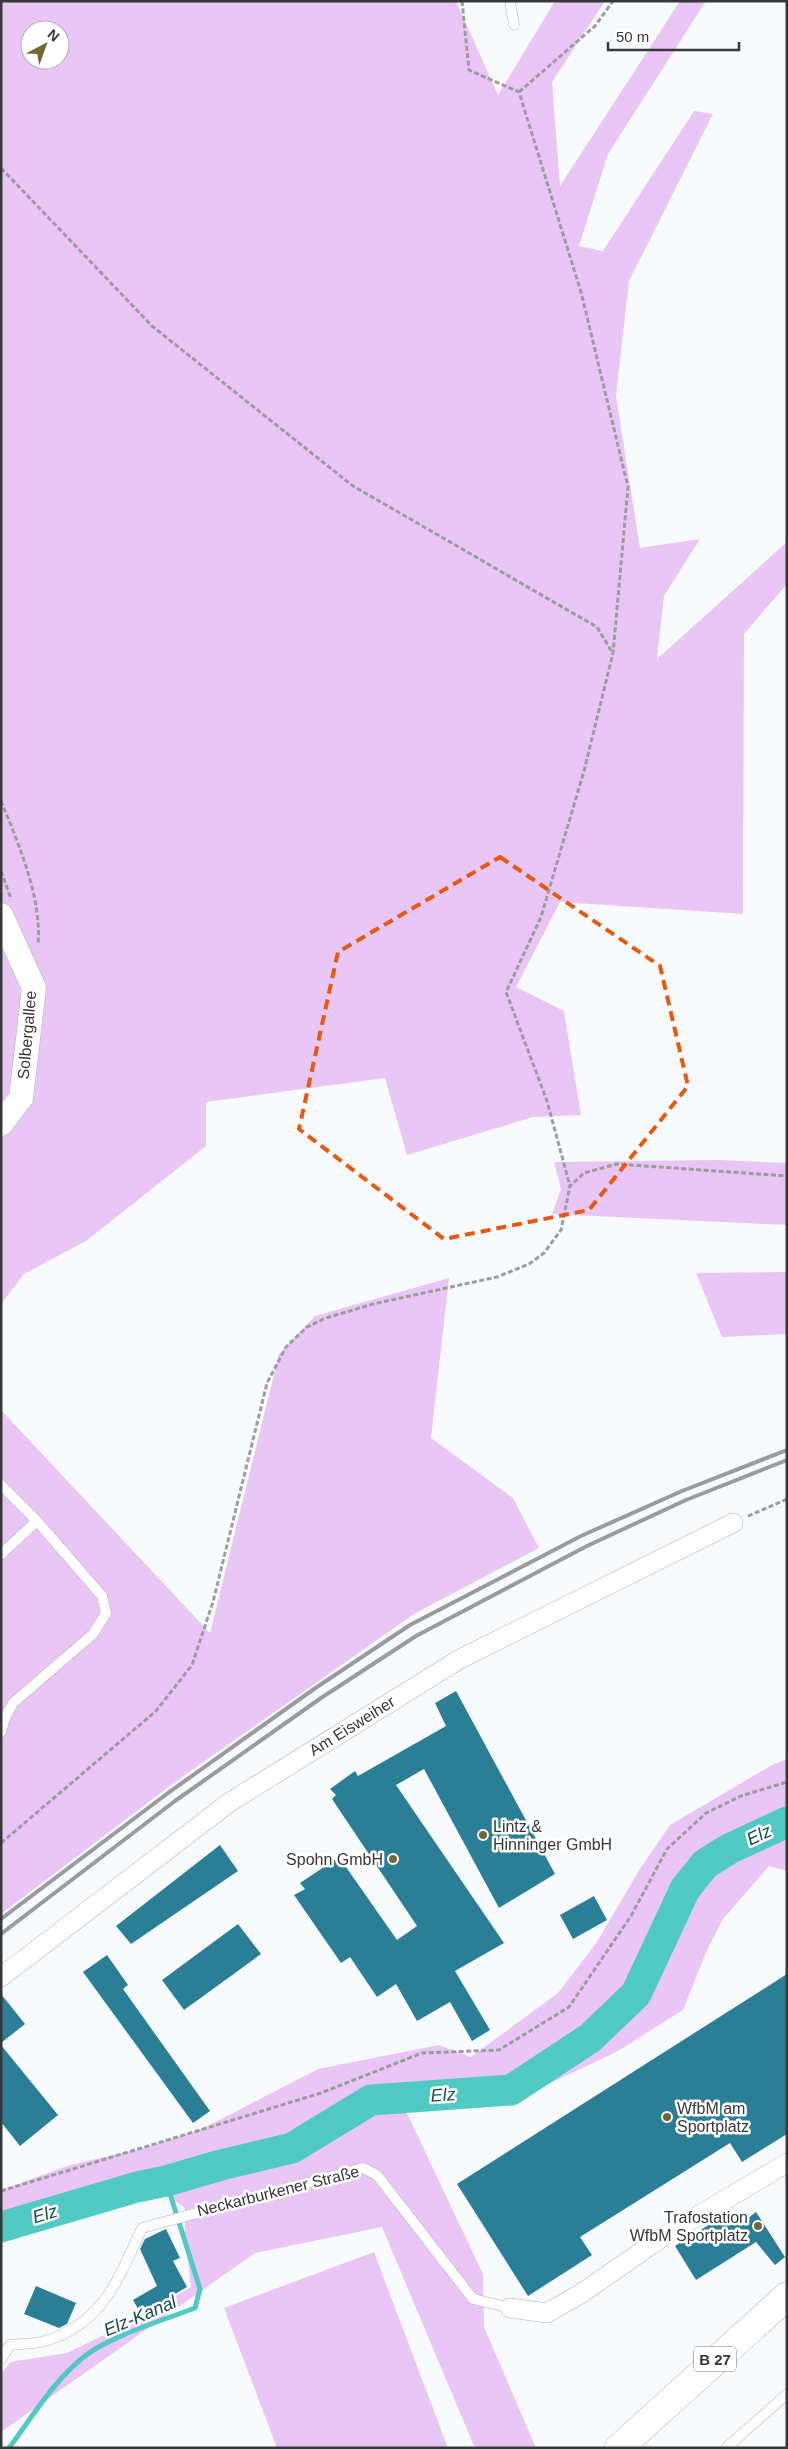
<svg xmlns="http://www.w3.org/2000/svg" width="788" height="2449" font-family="Arial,sans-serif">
<rect width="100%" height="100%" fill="#f8fbfe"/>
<!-- green -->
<g fill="#eac6f7" fill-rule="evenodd">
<path d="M1,1H456L498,95L555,1H605L552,82L560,186L680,1H706L608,154L579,246L603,251L694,111L713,114L629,281L616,396L640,548L700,539L664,596L657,659L787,542V584L744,634L743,914L560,902L516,987L564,1011L581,1115L533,1117L407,1155L385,1078L206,1102V1146L86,1241L24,1274L1,1304ZM30,30H60V60H30Z"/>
<polygon points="719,1160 787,1163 787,1225 552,1214 561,1189 554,1162"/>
<polygon points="787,1272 787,1334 722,1337 696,1273"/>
<polygon points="449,1278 431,1438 513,1498 539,1548 414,1614 175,1782 1,1914 1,1410 210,1633 279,1354 315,1316"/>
<polygon points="787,1759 787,1871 769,1866 723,1919 707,1950 683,2010 618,2051 502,2106 404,2107 483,2274 484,2327 536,2448 479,2448 474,2446 382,2227 255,2253 1,2432 1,2375 10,2362 67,2353 131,2322 191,2287 185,2239 185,2208 163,2192 1,2231 1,2190 70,2165 140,2149 202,2129 318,2069 439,2045 471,2057 558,1993 597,1942 638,1872 670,1825 772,1765"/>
<polygon points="374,2252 448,2448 277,2448 224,2308"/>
</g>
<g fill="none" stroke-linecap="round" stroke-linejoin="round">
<!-- stream -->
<path stroke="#51cac3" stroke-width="5" d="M9,2448C33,2416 54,2380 85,2356C110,2336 164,2320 195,2308L200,2289L166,2181"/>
<!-- river -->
<polyline stroke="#51cac3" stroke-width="31" points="1,2227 137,2187 166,2181 221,2165 292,2148 371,2100 511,2090 590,2038 636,1994 685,1889 705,1864 729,1849 787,1822"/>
</g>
<!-- building -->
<g fill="#2a7e96">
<polygon points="456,1691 555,1874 499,1908 424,1769 396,1785 504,1943 455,1971 490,2030 472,2041 450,2002 417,2021 396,1984 377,1997 350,1957 341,1963 294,1895 305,1889 300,1883 339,1857 397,1940 417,1926 332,1799 336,1795 330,1789 355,1771 358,1776 446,1726 435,1703"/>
<polygon points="220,1845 238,1871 131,1944 116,1926"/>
<polygon points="594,1896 607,1920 573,1939 560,1915"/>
<polygon points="238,1924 261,1954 184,2010 162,1980"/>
<polygon points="107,1955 128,1985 123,1989 210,2111 193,2123 83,1972"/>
<polygon points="787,1974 787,2134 742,2162 730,2143 580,2237 592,2255 528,2296 457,2184"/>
<polygon points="1,1994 25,2024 1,2043"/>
<polygon points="1,2045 58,2115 20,2146 1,2122"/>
<polygon points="731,2211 740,2224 756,2212 785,2257 775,2265 756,2242 696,2280 675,2246"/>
<polygon points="166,2229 180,2258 173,2261 187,2287 141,2314 133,2300 157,2286 140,2249 145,2239"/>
<polygon points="36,2286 76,2303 67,2324 59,2328 24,2314"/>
</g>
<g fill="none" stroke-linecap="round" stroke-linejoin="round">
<defs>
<g id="service">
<polyline points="510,1 514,25"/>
<polyline points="1,1485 37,1521 102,1596 106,1613 93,1634 13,1703 5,1718 1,1717"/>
<polyline points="1,1554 37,1521"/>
<polyline points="1,1732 5,1718"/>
<path d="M1,2359L10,2345C21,2344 34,2344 45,2341C103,2324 119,2278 142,2228L363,2168L377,2175L473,2299L510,2308"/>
<polyline points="726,2448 787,2394"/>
</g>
<g id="minor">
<polyline points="1,1977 230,1802 460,1659 733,1523"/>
<polyline points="510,2308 547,2313 582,2293 664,2236 787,2163"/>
</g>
<polyline id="tertiary" points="1,915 34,988 21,1098 1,1124"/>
<polyline id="primary" points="619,2448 787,2296"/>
</defs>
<!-- service casing -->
<use href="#service" stroke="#afb2b5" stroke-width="11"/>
<!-- minor casing -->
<use href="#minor" stroke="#afb2b5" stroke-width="20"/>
<!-- tertiary casing -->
<use href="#tertiary" stroke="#afb2b5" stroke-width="25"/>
<!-- primary casing -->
<use href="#primary" stroke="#afb2b5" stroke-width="29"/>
<!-- path -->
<g stroke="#9b9d9f" stroke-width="3" stroke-dasharray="5 2.5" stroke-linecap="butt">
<polyline points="462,1 469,70 519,92 581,292 628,487 613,653 584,771 541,917 506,992 547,1101 570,1186"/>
<polyline points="519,92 595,26 613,1"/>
<polyline points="1,168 152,326 353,486 597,627 612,652"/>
<path d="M1,801C19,845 42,898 38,945"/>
<polyline points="1,871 11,899"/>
<polyline points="748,1516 787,1499"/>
<polyline points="1,1843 156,1711 192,1665 213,1602 267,1383 286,1347 307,1327 326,1318 373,1304 497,1277 529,1264 544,1253 561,1230 570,1186 584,1173 617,1164 787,1176"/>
<polyline points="1,2191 321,2093 422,2053 499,2050 569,2007 631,1916 667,1849 706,1813 741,1796 787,1782"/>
</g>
<!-- service -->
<use href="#service" stroke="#fff" stroke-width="10"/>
<!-- minor -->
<use href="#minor" stroke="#fff" stroke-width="19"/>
<!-- tertiary -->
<use href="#tertiary" stroke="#fff" stroke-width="24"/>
<!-- primary -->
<use href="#primary" stroke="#fff" stroke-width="28"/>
<!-- rail -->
<g stroke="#999b9d" stroke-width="4">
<polyline points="1,1919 168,1793 314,1689 410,1625 581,1536 682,1491 787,1450"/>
<polyline points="1,1934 175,1801 321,1698 416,1636 587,1546 686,1500 787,1460"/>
</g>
</g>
<!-- marked area -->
<path fill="none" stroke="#e8590c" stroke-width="4" stroke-dasharray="10 6" stroke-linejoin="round" d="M500,857L660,966L688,1086L589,1210L444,1239L299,1129L338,952Z"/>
<!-- markers -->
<g fill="#756734" stroke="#fff" stroke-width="2">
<circle cx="483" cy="1835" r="5"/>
<circle cx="393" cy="1859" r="5"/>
<circle cx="667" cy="2117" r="5"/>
<circle cx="758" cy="2226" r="5"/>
</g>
<g text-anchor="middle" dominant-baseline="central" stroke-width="5" stroke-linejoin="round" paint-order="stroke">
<!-- shield labels -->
<rect fill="#fff" stroke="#727374" stroke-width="1" x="694" y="2346.5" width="42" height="25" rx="4"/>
<g font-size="15" font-weight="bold" fill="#363738">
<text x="715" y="2359">B 27</text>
</g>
<!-- street labels -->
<g font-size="16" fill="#363738" stroke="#fff">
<text transform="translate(27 1035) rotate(-85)">Solbergallee</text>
<text transform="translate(352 1726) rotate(-32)">Am Eisweiher</text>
<text transform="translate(278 2191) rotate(-14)">Neckarburkener Straße</text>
</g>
<!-- poi labels -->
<g font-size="16" fill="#363738" stroke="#fff" text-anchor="start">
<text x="493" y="1826">Lintz &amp;<tspan x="493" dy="18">Hinninger GmbH</tspan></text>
<text x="383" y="1859" text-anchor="end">Spohn GmbH</text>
<text x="677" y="2108">WfbM am<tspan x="677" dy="18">Sportplatz</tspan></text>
<text x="748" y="2217" text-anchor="end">Trafostation<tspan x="748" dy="18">WfbM Sportplatz</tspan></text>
</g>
<!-- water labels -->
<g font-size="18" font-style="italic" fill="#164c49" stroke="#fff">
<text transform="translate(759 1835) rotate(-25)">Elz</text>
<text transform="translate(443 2095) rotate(-4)">Elz</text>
<text transform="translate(45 2214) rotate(-17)">Elz</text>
<text transform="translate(140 2316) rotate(-23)">Elz-Kanal</text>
</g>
</g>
<!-- border -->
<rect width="788" height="2449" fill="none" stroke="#363738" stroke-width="5"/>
<!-- north arrow -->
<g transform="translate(45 45) rotate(41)"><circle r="24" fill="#ffffff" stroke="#afafaf"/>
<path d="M0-4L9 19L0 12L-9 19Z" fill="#756734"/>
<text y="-8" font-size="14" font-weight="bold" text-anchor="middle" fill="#363738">N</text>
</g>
<!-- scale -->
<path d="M608 42v8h131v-8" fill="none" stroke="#363738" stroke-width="2.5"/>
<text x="616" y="42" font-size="15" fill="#363738" stroke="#ffffff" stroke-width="4" paint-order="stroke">50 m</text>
</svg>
